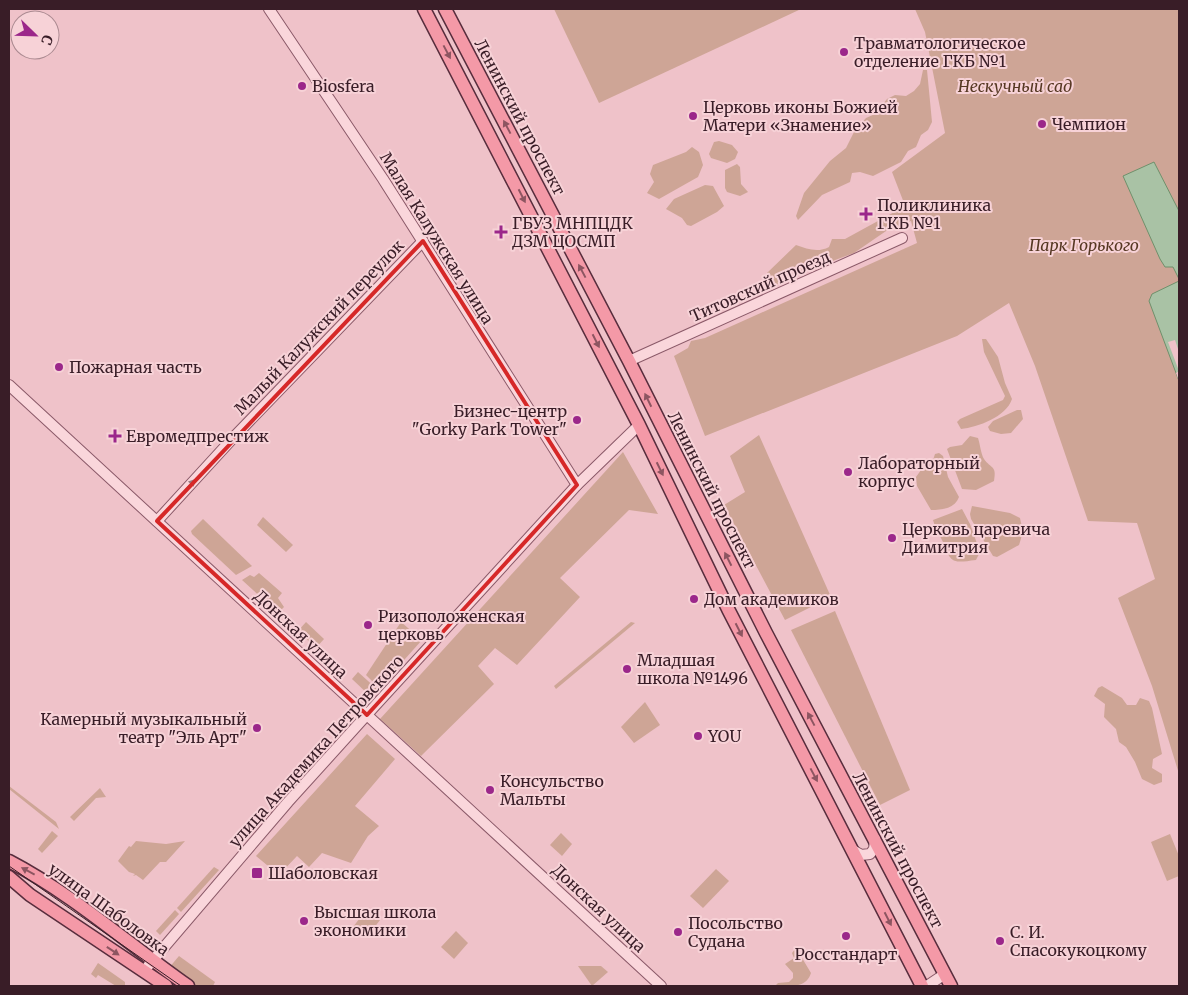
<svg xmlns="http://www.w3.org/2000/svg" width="1188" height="995" font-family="Merriweather,serif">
<rect width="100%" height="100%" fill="#efc2c9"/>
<!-- green -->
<g fill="#cea596">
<polygon points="554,9 801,9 599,103"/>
<path d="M915,9H1179V774L1152,686L1118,598L1155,579L1138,526L1137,523L1088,521L1035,366L1009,303L957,336L705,436L674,356L688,348L691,341L705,338L917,243L911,221L889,229L854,253L803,272L788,281L771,286L766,282L767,273L796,245C807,249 818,253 829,247L832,239H845L898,210L904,203L892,172L945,133L925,32Z"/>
<polygon points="923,70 927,70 932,122 928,130 921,135 916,147 908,151 901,162 873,176 860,172 852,173 850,182 822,195 798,220 796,216 804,193 830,161 846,148 855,130 866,118 875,114 887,99 895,95 906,96 914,91 920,84"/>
<polygon points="719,141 732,145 738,152 735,159 727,163 711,158 709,154 714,142"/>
<polygon points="692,147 699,152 703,165 698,177 659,199 647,193 654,182 650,174 653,165 686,152"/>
<polygon points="737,164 740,167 741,184 748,192 740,196 727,192 725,188 725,170"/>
<polygon points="705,185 713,186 724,206 717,212 691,226 687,225 682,218 666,209 674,199"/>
<path d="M982,339H986L998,357L1005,383L1012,399C1006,417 978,427 961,429L957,422L960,419L1003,400L1005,396L984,352Z"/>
<polygon points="1017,410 1021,410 1023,419 1011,433 1001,434 990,431 988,427 993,421"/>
<polygon points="759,435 831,597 785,620 724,505 745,492 730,456"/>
<path d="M970,436L978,438C980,444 981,454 984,459C991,469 997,465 994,481L976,490L962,489L947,449L950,447L962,445Z"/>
<polygon points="623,452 658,514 629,510 560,578 580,597 517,665 495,648 478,666 494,684 421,756 380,719"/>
<path d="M939,453L943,456L948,477L959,497C955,508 943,510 931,510L917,486L916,477L921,470L932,463L935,454Z"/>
<polygon points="972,506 1010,513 1020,518 1023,532 1019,545 997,557 993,556 971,519 970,514"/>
<path d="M962,509L970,524L980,552L976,560C953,563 951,564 943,542C939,534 935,528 933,520Z"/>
<polygon points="263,517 293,545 286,552 257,525"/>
<polygon points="203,519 252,566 236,575 192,534 191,531"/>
<polygon points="259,573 282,593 278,598 284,607 278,613 242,580 250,575 254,577"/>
<polygon points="835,611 910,790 880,805 791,630"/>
<polygon points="306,622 324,639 316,648 298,631"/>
<polygon points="401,622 422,640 379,688 366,675"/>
<polygon points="631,622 635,623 556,689 554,686"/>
<polygon points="358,672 377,689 370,696 352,679"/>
<polygon points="1102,686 1122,698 1127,705 1136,705 1140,698 1149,701 1152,708 1162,754 1153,759 1152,768 1162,774 1162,782 1154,785 1142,779 1135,762 1126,747 1119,742 1116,729 1104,717 1105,704 1094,696 1098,688"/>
<polygon points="645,702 660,725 634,743 621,727"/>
<polygon points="367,734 395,759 355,806 379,826 368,836 351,863 322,853 309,867 297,856 279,875 256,856"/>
<polygon points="9,786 56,822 59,829 9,789"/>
<polygon points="100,788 106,797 96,798 74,821 70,817"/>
<polygon points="52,831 58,836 42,853 38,849"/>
<polygon points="561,833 572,844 562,856 550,845"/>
<polygon points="1170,834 1179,856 1179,876 1167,881 1151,842"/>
<polygon points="136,841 166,844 185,841 166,862 160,862 143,880 136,875 133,876 135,874 129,872 118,861 129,846 131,847"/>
<polygon points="214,867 219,870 181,912 177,908"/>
<polygon points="716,869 729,881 703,908 690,896"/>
<polygon points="104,907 127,921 128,935 99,915"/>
<polygon points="175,910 179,914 160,935 156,931"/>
<polygon points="366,910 380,920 367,937 353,927"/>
<polygon points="129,923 146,934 140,944 129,936"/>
<polygon points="456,931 468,943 454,959 441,947"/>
<path d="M796,948L811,973C806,989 789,986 775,986L778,983L789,982L793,978V973L785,964L794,958L792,953Z"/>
<polygon points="179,956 215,982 213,986 192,986 168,969"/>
<polygon points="98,963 125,982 125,986 116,986 98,975 96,978 91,974"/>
<polygon points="578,966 601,966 608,972 592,986"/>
</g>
<!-- water -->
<g fill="#a9c2a5" stroke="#6f906b">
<polygon points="1154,162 1179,211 1179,279 1173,267 1165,267 1160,259 1123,176"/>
<polygon points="1179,281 1179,381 1149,301 1152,294"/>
</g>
<!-- pier -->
<polygon fill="#efc2c9" points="1175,340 1179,352 1179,381 1176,373 1179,371 1168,342"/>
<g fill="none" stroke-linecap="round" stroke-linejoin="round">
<defs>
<g id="minor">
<polyline points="269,9 383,179 577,485"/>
<polyline points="629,361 902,238"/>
<polyline points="9,385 661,986"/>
<polyline points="157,521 233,438 423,241"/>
<polyline points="853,850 861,855 870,854 874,849 875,839"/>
<polyline points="148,966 288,802 373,708 577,485 639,425"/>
<polyline points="927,986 945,974"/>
</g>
<g id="major">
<polyline points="424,9 639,425 728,609 922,986"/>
<polyline points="445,9 629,361 766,633 951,986"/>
<path d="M9,861C74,895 128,944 188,986"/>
<polyline points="9,877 30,895 166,986"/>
</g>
</defs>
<!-- minor casing -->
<use href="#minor" stroke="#8a5968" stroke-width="12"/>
<!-- major casing -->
<use href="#major" stroke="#582d3d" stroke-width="15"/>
<!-- minor -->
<use href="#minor" stroke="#fad6db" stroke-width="10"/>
<!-- major -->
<use href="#major" stroke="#f499a7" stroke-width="12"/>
<!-- tram -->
<polyline stroke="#391d27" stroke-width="1" points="9,866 181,986"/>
</g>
<!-- one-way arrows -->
<defs><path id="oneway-solid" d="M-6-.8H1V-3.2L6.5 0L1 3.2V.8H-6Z" transform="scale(1.25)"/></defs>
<g fill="#8d5561">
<use href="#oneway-solid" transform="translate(447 52) rotate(62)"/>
<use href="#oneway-solid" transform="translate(507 127) rotate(-118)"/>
<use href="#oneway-solid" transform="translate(522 196) rotate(63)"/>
<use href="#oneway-solid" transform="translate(582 271) rotate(-118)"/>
<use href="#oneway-solid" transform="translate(596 341) rotate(63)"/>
<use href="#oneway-solid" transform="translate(648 400) rotate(-116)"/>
<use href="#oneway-solid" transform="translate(660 469) rotate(64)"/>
<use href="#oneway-solid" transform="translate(728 559) rotate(-117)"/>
<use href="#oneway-solid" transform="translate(739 630) rotate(63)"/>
<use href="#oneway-solid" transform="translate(811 719) rotate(-118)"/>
<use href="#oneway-solid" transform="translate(814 775) rotate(62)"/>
<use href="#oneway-solid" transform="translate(28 871) rotate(-152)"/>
<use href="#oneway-solid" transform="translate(888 919) rotate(63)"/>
<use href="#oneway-solid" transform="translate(113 951) rotate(34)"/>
</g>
<use fill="#9a7a81" href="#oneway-solid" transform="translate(190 485) rotate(-48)"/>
<!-- marked area -->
<path fill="none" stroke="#d62828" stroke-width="4" stroke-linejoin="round" d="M423,241L577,485L367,715L157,521Z"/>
<!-- markers -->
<g fill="#9b278a" stroke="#f7d2d7" stroke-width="2">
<circle cx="844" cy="52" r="5"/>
<circle cx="302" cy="86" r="5"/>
<circle cx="693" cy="116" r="5"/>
<circle cx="1042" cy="124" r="5"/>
<path d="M863.5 206.5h5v5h5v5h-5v5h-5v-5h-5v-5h5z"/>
<path d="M498.5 224.5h5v5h5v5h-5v5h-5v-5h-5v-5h5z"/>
<circle cx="59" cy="367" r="5"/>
<circle cx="577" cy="420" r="5"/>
<path d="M112.5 428.5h5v5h5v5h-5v5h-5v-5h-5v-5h5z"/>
<circle cx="848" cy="472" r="5"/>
<circle cx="892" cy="538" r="5"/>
<circle cx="694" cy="599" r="5"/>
<circle cx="368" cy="625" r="5"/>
<circle cx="627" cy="669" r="5"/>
<circle cx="257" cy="728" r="5"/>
<circle cx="698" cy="736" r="5"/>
<circle cx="490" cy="790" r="5"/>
<rect x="251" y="867" width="12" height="12" rx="2.5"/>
<circle cx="304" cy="921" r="5"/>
<circle cx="678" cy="932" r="5"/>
<circle cx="846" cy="936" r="5"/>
<circle cx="1000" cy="941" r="5"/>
</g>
<g text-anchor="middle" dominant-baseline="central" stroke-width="4" stroke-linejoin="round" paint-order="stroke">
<!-- poi labels -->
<g font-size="16" fill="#391d27" stroke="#f7d2d7" text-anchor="start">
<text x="854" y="43">Травматологическое<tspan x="854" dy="18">отделение ГКБ №1</tspan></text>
<text x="312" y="86">Biosfera</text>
<text x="703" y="107">Церковь иконы Божией<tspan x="703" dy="18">Матери «Знамение»</tspan></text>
<text x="1052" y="124">Чемпион</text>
<text x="877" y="205">Поликлиника<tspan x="877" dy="18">ГКБ №1</tspan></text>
<text x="512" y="223">ГБУЗ МНПЦДК<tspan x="512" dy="18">ДЗМ ЦОСМП</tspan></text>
<text x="69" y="367">Пожарная часть</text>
<text x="567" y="411" text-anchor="end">Бизнес-центр<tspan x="567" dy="18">"Gorky Park Tower"</tspan></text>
<text x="126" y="436">Евромедпрестиж</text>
<text x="858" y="463">Лабораторный<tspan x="858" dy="18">корпус</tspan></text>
<text x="902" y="529">Церковь царевича<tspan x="902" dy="18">Димитрия</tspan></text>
<text x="704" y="599">Дом академиков</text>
<text x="378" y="616">Ризоположенская<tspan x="378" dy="18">церковь</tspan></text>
<text x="637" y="660">Младшая<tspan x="637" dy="18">школа №1496</tspan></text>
<text x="247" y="719" text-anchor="end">Камерный музыкальный<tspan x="247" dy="18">театр "Эль Арт"</tspan></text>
<text x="708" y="736">YOU</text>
<text x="500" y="781">Консульство<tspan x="500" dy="18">Мальты</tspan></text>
<text x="268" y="873">Шаболовская</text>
<text x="314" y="912">Высшая школа<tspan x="314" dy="18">экономики</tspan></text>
<text x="688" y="923">Посольство<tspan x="688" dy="18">Судана</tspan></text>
<text x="1010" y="932">С. И.<tspan x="1010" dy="18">Спасокукоцкому</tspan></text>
<text x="846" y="954" text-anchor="middle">Росстандарт</text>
</g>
<!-- park labels -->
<g font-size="16" font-style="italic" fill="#563823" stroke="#f7d2d7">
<text x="1015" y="86">Нескучный сад</text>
<text x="1084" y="245">Парк Горького</text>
</g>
<!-- street labels -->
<g font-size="16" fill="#391d27" stroke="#f7d2d7">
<text transform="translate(520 117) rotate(62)">Ленинский проспект</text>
<text transform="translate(437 238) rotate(58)">Малая Калужская улица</text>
<text transform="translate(760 286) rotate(-24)">Титовский проезд</text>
<text transform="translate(319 327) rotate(-46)">Малый Калужский переулок</text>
<text transform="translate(712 490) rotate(63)">Ленинский проспект</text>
<text transform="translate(301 634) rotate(43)">Донская улица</text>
<text transform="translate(316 751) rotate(-48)">улица Академика Петровского</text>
<text transform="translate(898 850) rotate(62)">Ленинский проспект</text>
<text transform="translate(599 908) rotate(43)">Донская улица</text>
<text transform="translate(109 909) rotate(36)">улица Шаболовка</text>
</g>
</g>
<!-- border -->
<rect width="1188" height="995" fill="none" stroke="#391d27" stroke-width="20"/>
<!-- north arrow -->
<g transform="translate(35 35) rotate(113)"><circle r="24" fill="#f7d2d7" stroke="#ab8a91"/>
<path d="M0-4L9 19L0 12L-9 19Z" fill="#9b278a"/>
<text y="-8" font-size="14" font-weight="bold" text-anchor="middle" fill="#391d27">С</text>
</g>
</svg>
